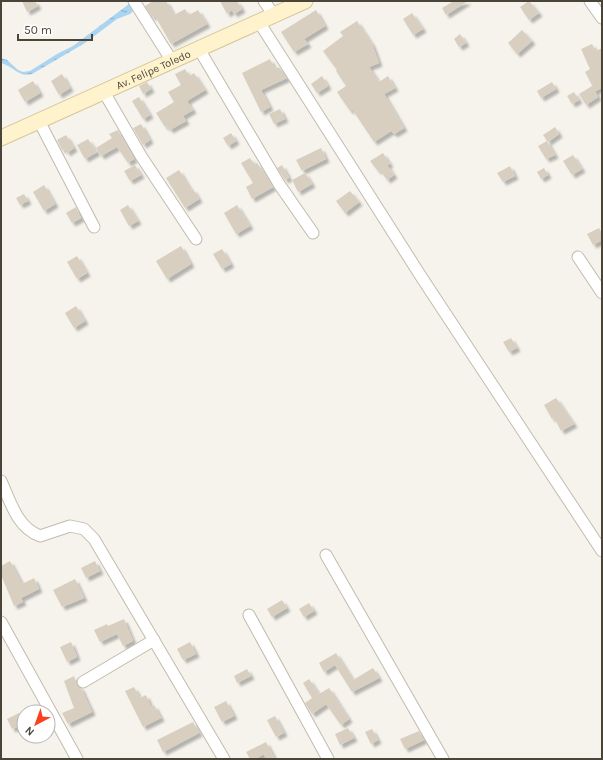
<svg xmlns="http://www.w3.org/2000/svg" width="603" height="760" font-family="Karla,sans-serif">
<defs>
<pattern id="water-ripples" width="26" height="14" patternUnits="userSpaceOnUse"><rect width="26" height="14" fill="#a9d4f2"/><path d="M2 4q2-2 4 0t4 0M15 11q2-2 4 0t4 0" fill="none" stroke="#8caec5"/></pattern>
<filter id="shadow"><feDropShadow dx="3.5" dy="3.5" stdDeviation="1" flood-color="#0004"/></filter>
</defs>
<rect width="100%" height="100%" fill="#f6f3ec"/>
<!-- water -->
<path fill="url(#water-ripples)" d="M129,4L133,11L130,14L117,19L85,43L32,74C19,78 13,66 1,63V58L7,60L18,70L23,72L30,71L57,54L73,46Z"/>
<!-- building -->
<g fill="#d8cfc1" filter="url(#shadow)">
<polygon points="22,1 35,1 38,6 27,12"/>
<polygon points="153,1 166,1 174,15 185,9 189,15 198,10 207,24 171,44 155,16 152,17 145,6"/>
<polygon points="220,1 237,1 242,9 234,14 232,10 227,14"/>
<polygon points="454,1 468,1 446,15 442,8"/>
<polygon points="529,1 539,13 529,20 520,7"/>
<polygon points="316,10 325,26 304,39 308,44 294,52 281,32"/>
<polygon points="412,13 423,29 413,35 403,19"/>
<polygon points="357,21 372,44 379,63 369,67 379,82 388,76 395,88 384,94 404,128 394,134 391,131 374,142 352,109 350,111 337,92 346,86 336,71 337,70 323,51 343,36 340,32"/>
<polygon points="522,30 532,41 517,54 508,43"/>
<polygon points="460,34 466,43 459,47 454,39"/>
<polygon points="592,44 596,51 602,48 602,88 595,91 598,97 586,105 579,94 592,86 593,87 585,72 590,69 581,49"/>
<polygon points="270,59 275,69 279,67 287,78 261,90 270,107 261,112 242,73"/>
<polygon points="185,69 189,76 194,73 205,90 187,101 193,110 183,116 186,121 170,130 167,126 165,127 156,113 174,102 168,92 181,85 175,74"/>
<polygon points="62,74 70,88 59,95 51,81"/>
<polygon points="322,76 328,86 317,93 311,84"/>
<polygon points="33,81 40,93 25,102 18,90"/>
<polygon points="147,82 151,89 143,94 139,86"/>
<polygon points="552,82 556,89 541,98 537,91"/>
<polygon points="574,92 579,100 572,104 567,96"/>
<polygon points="139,97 150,115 143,119 132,101"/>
<polygon points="280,109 285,119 274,124 269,114"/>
<polygon points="141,124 150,140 143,145 133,128"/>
<polygon points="555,127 559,134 548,142 543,135"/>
<polygon points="118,130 134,159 128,163 117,147 101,156 96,148 112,138 109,134"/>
<polygon points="231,133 236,141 228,146 223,138"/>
<polygon points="66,135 74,148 67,153 65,149 62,150 57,140"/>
<polygon points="88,139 97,152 85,159 77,145"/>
<polygon points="547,141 555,155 546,159 538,146"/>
<polygon points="321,148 326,159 302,171 296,160"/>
<polygon points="383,153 390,164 387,165 394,175 387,180 380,170 378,171 370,161"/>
<polygon points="573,155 582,169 572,175 563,161"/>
<polygon points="250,158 254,164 257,163 273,187 252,199 246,187 253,183 241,163"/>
<polygon points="135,165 141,175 130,181 124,171"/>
<polygon points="282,165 289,178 285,180 277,168"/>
<polygon points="510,166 515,176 503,182 497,173"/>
<polygon points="544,168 548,175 541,179 537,172"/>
<polygon points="179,170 191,190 193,189 199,199 185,208 166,178"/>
<polygon points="305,173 312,184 298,192 292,180"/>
<polygon points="44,185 55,204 44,211 33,192"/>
<polygon points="350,191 359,202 345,213 336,201"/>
<polygon points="24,194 28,201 20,205 16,198"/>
<polygon points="128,205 138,221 129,226 120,210"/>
<polygon points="237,205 250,226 236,234 224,213"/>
<polygon points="76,207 81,218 72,223 66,213"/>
<polygon points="599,228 602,233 602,240 593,245 587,234"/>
<polygon points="181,246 191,264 167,279 156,261"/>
<polygon points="222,249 231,264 222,269 213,254"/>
<polygon points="77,256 87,273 77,279 67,262"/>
<polygon points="76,306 85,321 74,328 65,313"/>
<polygon points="511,338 517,348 509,352 503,342"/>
<polygon points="556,398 574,424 561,431 554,417 552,419 544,405"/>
<polygon points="10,561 22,584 34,578 39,589 21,598 23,602 14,606 1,575 1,566"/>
<polygon points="95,561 100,571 86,578 81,568"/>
<polygon points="75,579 84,598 62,607 53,590"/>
<polygon points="282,600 287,608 272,617 267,609"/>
<polygon points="309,603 314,611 304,617 299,609"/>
<polygon points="124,619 133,641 123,646 117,634 100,642 94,630 107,624 108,626"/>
<polygon points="71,642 77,657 67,662 60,647"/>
<polygon points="190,642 196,654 183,660 177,649"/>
<polygon points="336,653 353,680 373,668 379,678 352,692 335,665 324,672 319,663"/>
<polygon points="247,669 251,676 237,683 234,676"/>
<polygon points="74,676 77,685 81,688 92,712 68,724 62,713 74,708 64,681"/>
<polygon points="309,679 319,694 329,688 349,719 341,725 326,704 312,714 305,703 312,698 303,683"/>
<polygon points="134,687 140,698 146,695 151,707 154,705 161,718 143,727 125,691"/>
<polygon points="226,701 234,716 222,722 214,707"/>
<polygon points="19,713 24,724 12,729 7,719"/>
<polygon points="275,716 284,733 276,737 267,720"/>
<polygon points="193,722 199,733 163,752 157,740"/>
<polygon points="348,728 354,738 340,745 335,734"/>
<polygon points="372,729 378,740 371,744 365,732"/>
<polygon points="419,731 424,740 405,749 400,739"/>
<polygon points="266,742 275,759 266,759 264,754 255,759 250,759 246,752"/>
</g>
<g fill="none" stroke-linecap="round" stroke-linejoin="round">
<defs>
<g id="minor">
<polyline points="134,1 172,61"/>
<polyline points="264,1 274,15"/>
<polyline points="590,1 602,18"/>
<polyline points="259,22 422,278 602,551"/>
<polyline points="199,49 279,184 313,233"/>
<polyline points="104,92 141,156 196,239"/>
<polyline points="39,121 94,227"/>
<polyline points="578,257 602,293"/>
<path d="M1,481C11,503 17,527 40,536L70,526L84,529L94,539L224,759"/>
<polyline points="326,555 443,759"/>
<polyline points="249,615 328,759"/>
<polyline points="1,622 77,759"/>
<polyline points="83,682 154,640"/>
</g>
<g id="secondary">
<path id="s1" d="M1,138L305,1"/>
</g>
</defs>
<!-- minor casing -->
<use href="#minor" stroke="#c2bbae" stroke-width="13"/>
<!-- secondary casing -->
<use href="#secondary" stroke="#d6c79b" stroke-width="17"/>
<!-- minor -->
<use href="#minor" stroke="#fff" stroke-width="11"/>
<!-- secondary -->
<use href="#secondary" stroke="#fff3cd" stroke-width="15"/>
</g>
<g text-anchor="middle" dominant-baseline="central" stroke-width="3.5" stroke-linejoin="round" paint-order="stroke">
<!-- street labels -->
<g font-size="11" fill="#4b4439" stroke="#fff">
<text stroke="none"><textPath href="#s1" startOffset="167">Av. Felipe Toledo</textPath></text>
</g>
</g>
<!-- border -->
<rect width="603" height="760" fill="none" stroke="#4b4439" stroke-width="4"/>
<!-- north arrow -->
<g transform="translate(36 724) rotate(221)"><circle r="19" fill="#ffffff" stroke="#b7b4b0"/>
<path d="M0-3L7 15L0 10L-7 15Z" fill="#fc3f1d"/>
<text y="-6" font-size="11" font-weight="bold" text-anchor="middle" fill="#4b4439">N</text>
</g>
<!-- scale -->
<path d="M18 34v6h74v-6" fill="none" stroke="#4b4439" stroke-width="2"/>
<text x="24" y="34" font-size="12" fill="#4b4439" stroke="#ffffff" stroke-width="3" paint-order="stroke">50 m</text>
</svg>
